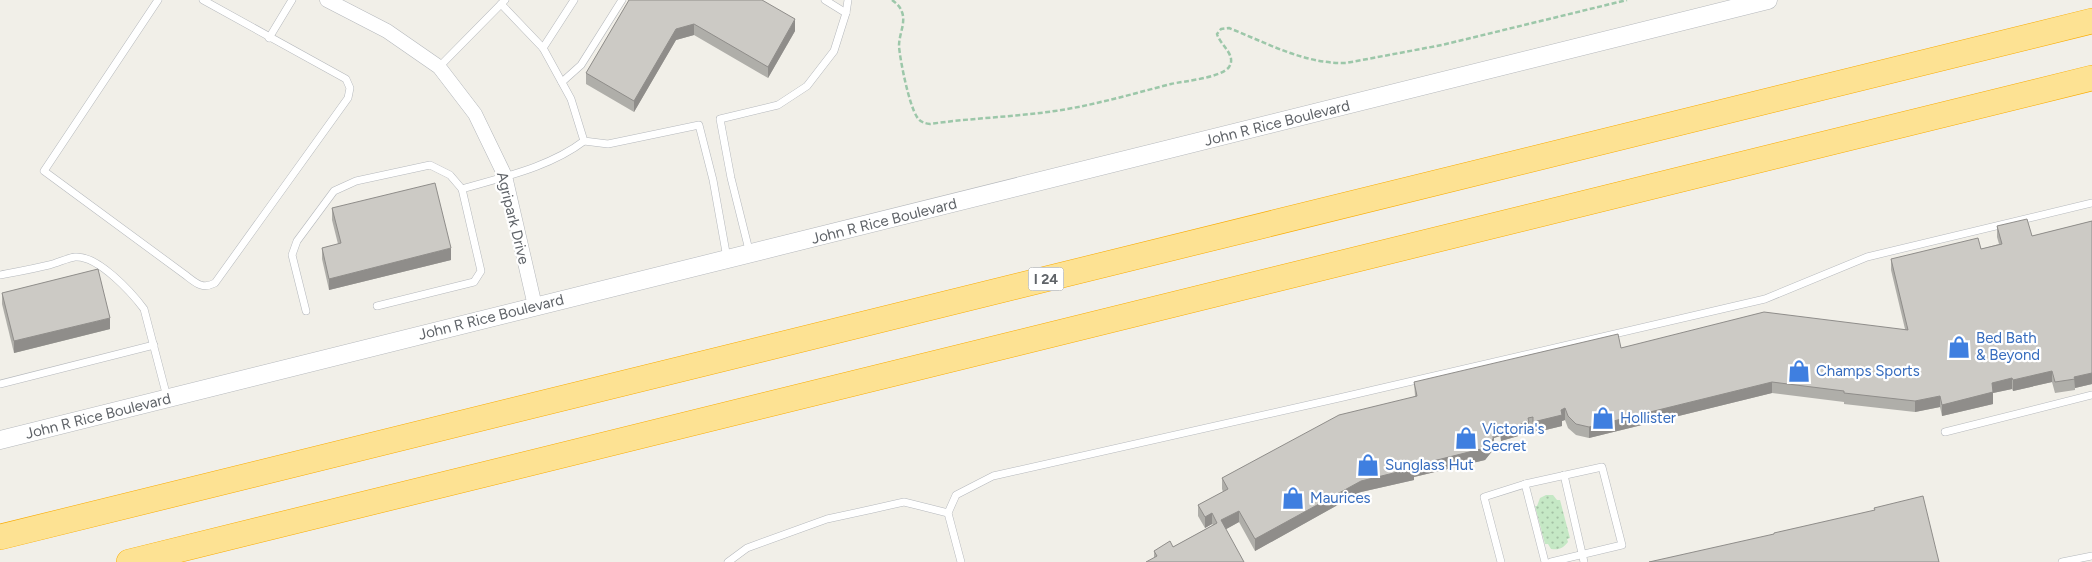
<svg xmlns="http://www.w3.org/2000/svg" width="2092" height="562" font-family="Figtree,sans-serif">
<defs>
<pattern id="grass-dots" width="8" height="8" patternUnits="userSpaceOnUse" patternTransform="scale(1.25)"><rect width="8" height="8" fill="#c5e8c5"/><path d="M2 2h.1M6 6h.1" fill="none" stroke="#a3c0a4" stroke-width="1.8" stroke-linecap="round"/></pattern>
</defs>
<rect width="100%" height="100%" fill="#f1efe8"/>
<!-- grass -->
<path fill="url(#grass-dots)" d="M1546,495H1553L1557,500H1560L1570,538L1567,539L1568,542C1563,548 1560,550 1551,549L1548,544H1545L1535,506H1537L1540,498Z"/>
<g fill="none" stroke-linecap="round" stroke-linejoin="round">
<defs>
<g id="service">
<path d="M158,0L44,171L184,274C195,282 201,290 215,283L348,98L350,88L346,79L203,0"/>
<polyline points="825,0 846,13"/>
<polyline points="501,4 543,48 571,99 584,141 608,144 699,125 713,180 727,258"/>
<polyline points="269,38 292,0"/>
<polyline points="543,48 574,0"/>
<polyline points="439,67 505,0"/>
<polyline points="562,82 581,65 622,0"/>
<polyline points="750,254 731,178 720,119 778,105 807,86 834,51 846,13 848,0"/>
<path d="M0,275C16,272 33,269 49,265C58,263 67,258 75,257C98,255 132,293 144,309L167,397"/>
<path d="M377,306L474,282L481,271L462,189C503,177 550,167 584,141"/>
<polyline points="306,311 292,255 297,241 334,191 356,181 430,165 450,175 462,189"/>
<polyline points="0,384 154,345"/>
<polyline points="1945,432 2092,395"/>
<polyline points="1564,475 1584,562"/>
<polyline points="1525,484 1545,562"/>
<polyline points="728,562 747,548 827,519 873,509 904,502 948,513"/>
<polyline points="961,562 948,513 956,495 993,476 1339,398 1765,299 1867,257 2092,203"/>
<polyline points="1501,562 1484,497 1525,484 1602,467 1622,545 1551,562"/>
<polyline points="2062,562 2092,556"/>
</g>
<polyline id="minor" points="327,0 387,31 439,67 475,114 505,176 535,306"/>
<polyline id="tertiary" points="0,440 1768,0"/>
<g id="motorway">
<polyline points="0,537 2092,21"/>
<polyline points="129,562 2092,78"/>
</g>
</defs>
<!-- service casing -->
<use href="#service" stroke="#b5b8bc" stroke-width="8"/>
<!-- minor casing -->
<use href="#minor" stroke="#b5b8bc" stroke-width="15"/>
<!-- tertiary casing -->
<use href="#tertiary" stroke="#b5b8bc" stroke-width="19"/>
<!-- motorway casing -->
<use href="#motorway" stroke="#f9ab00" stroke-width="26"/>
<!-- path -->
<path stroke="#9cc7a9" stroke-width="2.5" stroke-dasharray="5 2.5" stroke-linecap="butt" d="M892,0C896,3 900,6 902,12C906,23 899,34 899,46C900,60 909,105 917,117C920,122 924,123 930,124C971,118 1014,117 1055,111C1095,105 1132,94 1171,84C1184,81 1221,78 1229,67C1237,55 1220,45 1217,34L1221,29L1229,28C1267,43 1304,64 1346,63L1442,45L1627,0"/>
<!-- service -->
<use href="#service" stroke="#fff" stroke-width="7"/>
<!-- minor -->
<use href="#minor" stroke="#fff" stroke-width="14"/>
<!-- tertiary -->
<use href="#tertiary" stroke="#fff" stroke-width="18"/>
<!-- motorway -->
<use href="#motorway" stroke="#fde293" stroke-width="25"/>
</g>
<!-- wall -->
<g fill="#afaea9">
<polygon points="629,0 795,31 768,78 694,35 676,40 634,112 586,84 586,73"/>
<polygon points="332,208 451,260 329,290 322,259 322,248 338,244 332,220"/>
<polygon points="2092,221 2092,384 2075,388 2075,390 2055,393 2052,382 2013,391 2012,389 1993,393 1993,404 1942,416 1940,407 1915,412 1844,404 1844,402 1772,393 1589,438 1576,435 1568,428 1565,420 1562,421 1562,426 1533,433 1533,428 1529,429 1529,433 1501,441 1500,436 1494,438 1493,450 1485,460 1414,477 1414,480 1361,492 1255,551 1239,522 1226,529 1154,558 1154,551 1173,547 1213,525 1212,524 1205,528 1198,516 1198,505 1223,492 1222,489 1222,478 1415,396 1414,382 1621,348 1905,329 1891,270 1891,259 1981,249 1999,244 1997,237 1997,226 2032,236"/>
<polygon points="2,293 110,329 14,353 2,304"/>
</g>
<!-- shaded-wall -->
<g fill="#8f8d8a">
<polygon points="795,19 795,31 768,78 768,67"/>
<polygon points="694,24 694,35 676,40 634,112 634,101 676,29"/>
<polygon points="451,248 451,260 329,290 329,279"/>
<polygon points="110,318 110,329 14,353 14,341"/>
<polygon points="2052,371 2052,382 2013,391 2013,380"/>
<polygon points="2092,373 2092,384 2075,388 2074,377"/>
<polygon points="2012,378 2012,389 1993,393 1993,404 1942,416 1942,405 1992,383"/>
<polygon points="1772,382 1772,393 1589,438 1589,427"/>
<polygon points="1940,396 1940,407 1915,412 1915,401"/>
<polygon points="1565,408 1565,420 1562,421 1562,426 1533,433 1533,422"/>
<polygon points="1529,422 1529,433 1501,441 1501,429"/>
<polygon points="1500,425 1500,436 1494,438 1493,450 1485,460 1414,477 1414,480 1361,492 1255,551 1255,539 1361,481 1413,466 1494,426"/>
<polygon points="1239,511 1239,522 1221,532 1221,520"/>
<polygon points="1212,513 1212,524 1205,528 1205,517"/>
</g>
<!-- building -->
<g fill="#cccac5" stroke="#8f8d8a">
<polygon points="629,0 762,0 795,19 768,67 694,24 676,29 634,101 586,73"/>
<polygon points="435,183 451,248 329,279 322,248 341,243 332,208"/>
<polygon points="2027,219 2032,236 2092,221 2092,373 2074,377 2075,379 2055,382 2052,371 2013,380 2012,378 1992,383 1993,392 1942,405 1940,396 1915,401 1844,393 1844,391 1772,382 1589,427 1576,424 1568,416 1565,408 1561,410 1562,415 1533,422 1533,417 1528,418 1529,422 1501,429 1500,425 1494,426 1493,439 1485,448 1413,466 1414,468 1361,481 1255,539 1239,511 1221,520 1244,562 1146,562 1157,556 1154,551 1170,541 1173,547 1217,523 1212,513 1205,517 1198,505 1228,489 1222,478 1339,415 1417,396 1414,382 1618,334 1621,348 1764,312 1908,330 1891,259 1978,238 1981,249 2002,244 1997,226"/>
<polygon points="98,269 110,318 14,341 2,293"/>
<polygon points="1923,496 1939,562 1649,562 1774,534 1774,533 1875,510 1874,508"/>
</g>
<!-- icons -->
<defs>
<symbol id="shop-bare" viewBox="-9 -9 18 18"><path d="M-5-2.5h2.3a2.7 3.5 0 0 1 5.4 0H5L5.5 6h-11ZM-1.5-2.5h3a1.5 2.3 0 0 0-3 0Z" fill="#3f7fe0" stroke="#fff" stroke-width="2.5" paint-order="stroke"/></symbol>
</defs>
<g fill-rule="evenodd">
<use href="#shop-bare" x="1943" y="331" width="32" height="32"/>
<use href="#shop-bare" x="1783" y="355" width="32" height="32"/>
<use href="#shop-bare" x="1587" y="402" width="32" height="32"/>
<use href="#shop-bare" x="1450" y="422" width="32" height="32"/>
<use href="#shop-bare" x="1352" y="449" width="32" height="32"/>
<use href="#shop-bare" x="1277" y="482" width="32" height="32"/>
</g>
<g text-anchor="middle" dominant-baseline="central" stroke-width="4.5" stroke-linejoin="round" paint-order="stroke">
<!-- shield labels -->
<rect fill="#fff" stroke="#8f9295" stroke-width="1" x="1028.5" y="267.5" width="35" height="23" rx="4"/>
<g font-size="14" font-weight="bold" fill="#5f6368">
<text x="1046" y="279">I 24</text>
</g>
<!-- street labels -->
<g font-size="15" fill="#5f6368" stroke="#fff">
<text transform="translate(1277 123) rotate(-14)">John R Rice Boulevard</text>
<text transform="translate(513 218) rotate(76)">Agripark Drive</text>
<text transform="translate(884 221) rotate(-14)">John R Rice Boulevard</text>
<text transform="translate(491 317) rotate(-14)">John R Rice Boulevard</text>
<text transform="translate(98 416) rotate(-14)">John R Rice Boulevard</text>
</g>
<!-- shop labels -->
<g font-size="15" fill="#366cbe" stroke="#fff" text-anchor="start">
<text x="1976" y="338">Bed Bath<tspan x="1976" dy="17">&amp; Beyond</tspan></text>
<text x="1816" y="371">Champs Sports</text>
<text x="1620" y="418">Hollister</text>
<text x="1482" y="429">Victoria's<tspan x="1482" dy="17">Secret</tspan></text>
<text x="1385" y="465">Sunglass Hut</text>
<text x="1310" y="498">Maurices</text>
</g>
</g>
</svg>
